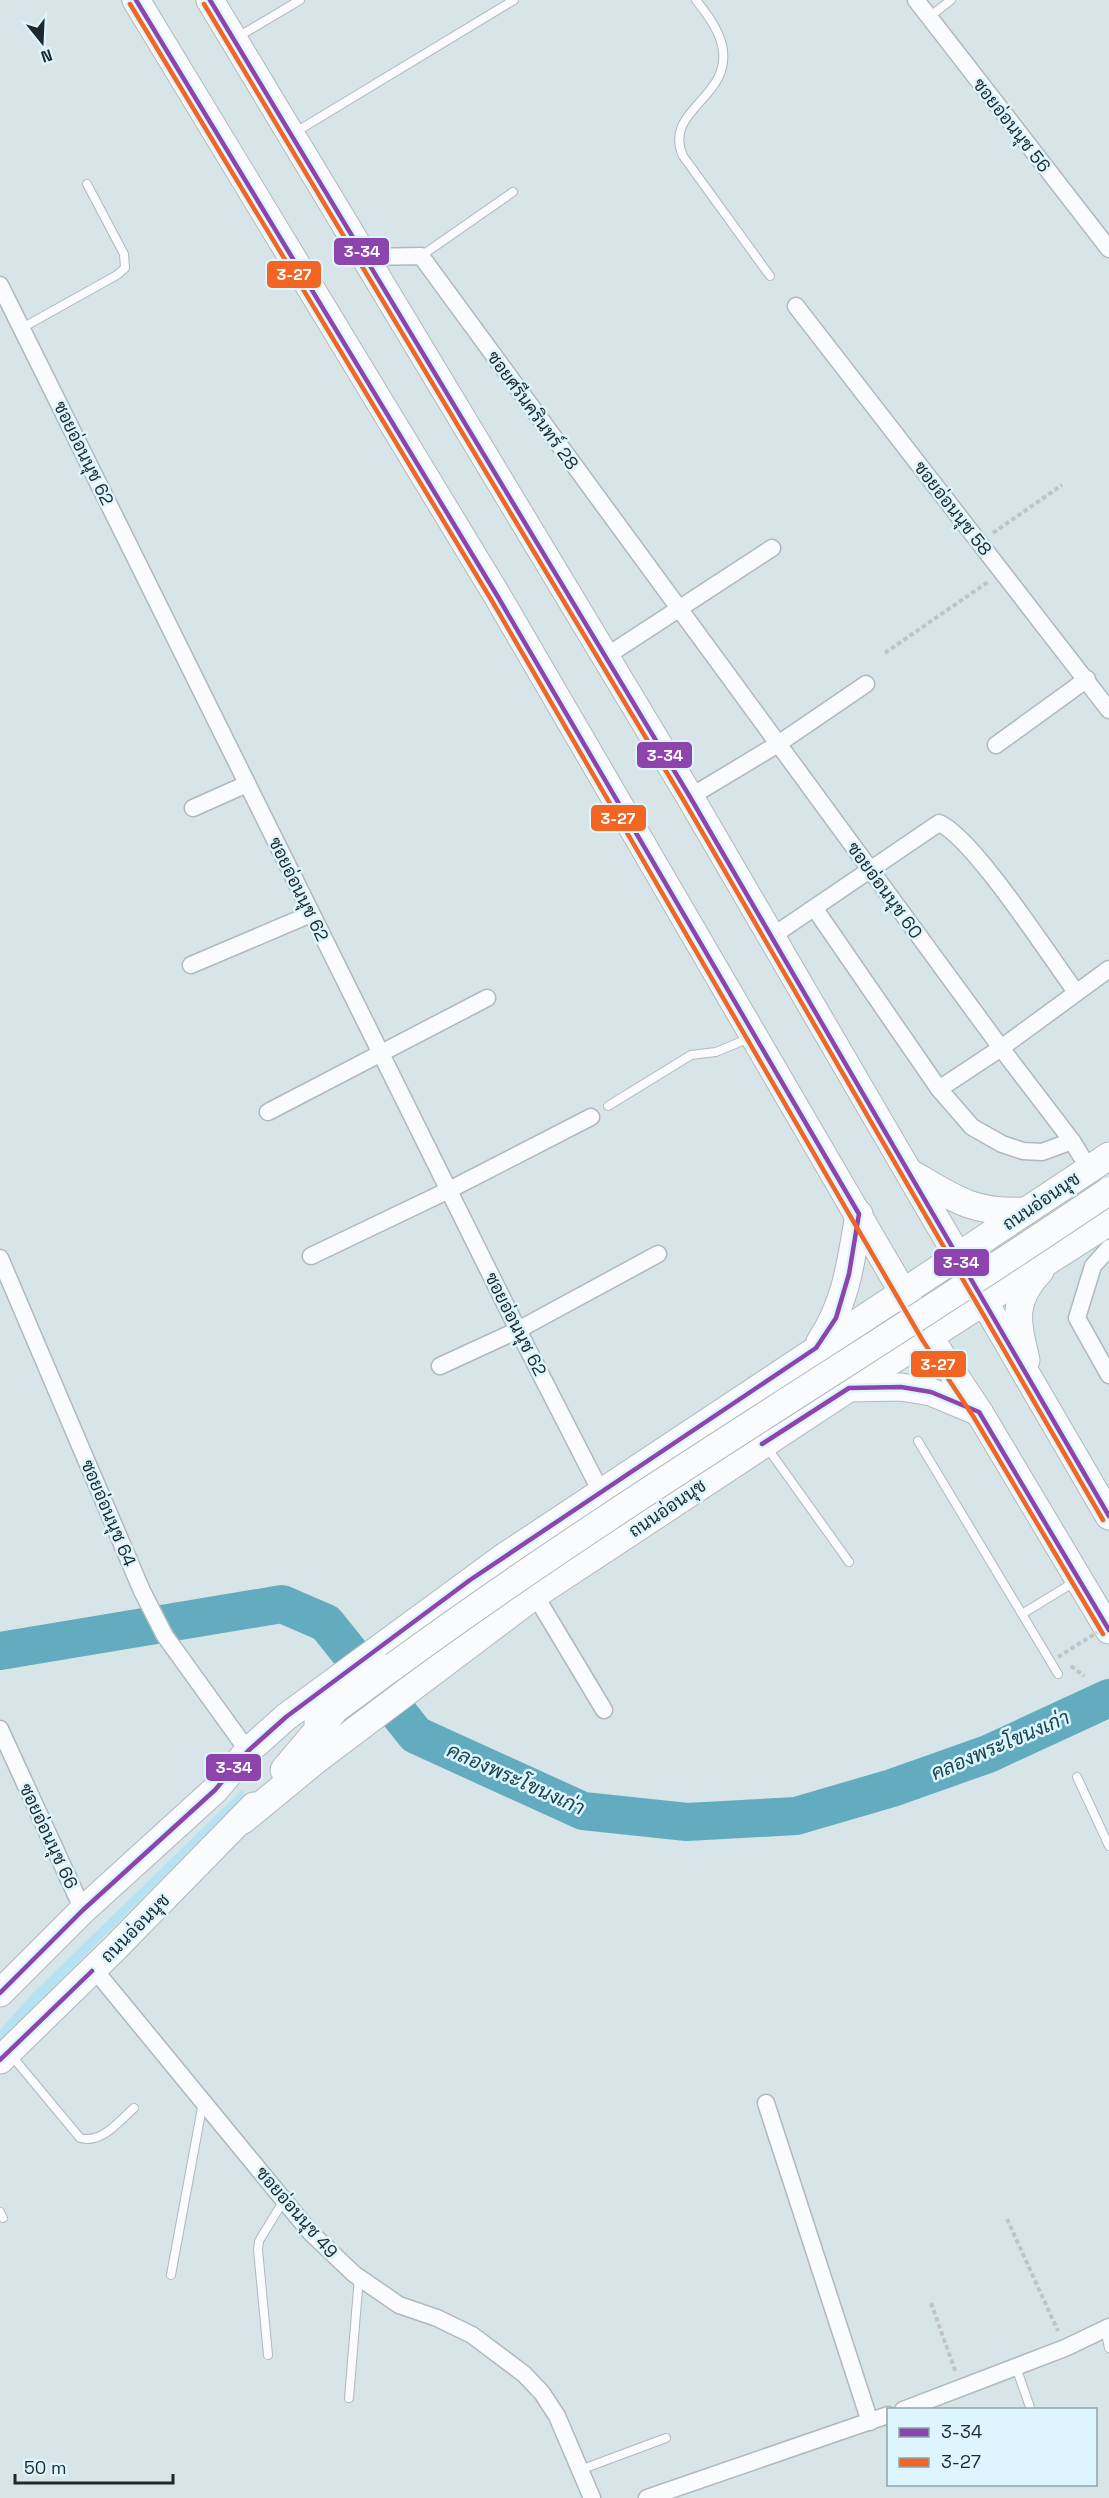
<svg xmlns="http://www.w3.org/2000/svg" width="1109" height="2498" font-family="'Space Grotesk',Sarabun,sans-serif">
<rect width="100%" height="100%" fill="#d7e4e8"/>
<!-- green -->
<polygon fill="#b5e3f2" points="242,1790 245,1795 0,2041 0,2030 32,1994"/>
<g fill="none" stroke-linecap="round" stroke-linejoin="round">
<!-- river -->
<polyline stroke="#63acc0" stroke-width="38" points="0,1651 282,1604 326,1623 416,1735 583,1811 687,1822 796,1816 892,1788 988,1754 1109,1698"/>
<defs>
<g id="service">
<path d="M696,0C706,13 718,28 722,45C734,98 662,109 683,156L770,276"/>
<polyline points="929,17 951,0"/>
<polyline points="236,38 300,0"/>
<polyline points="294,133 514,0"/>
<polyline points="421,256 513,192"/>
<polyline points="22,328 117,275 125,268 124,254 87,184"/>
<polyline points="608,1106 691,1055 716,1052 752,1037"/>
<polyline points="918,1441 1058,1674"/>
<polyline points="766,1446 849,1562"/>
<polyline points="1022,1614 1076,1581"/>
<polyline points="1077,1777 1109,1846"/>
<path d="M11,2055L80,2138C102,2144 118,2122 134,2108"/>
<polyline points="0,2212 3,2218"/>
<polyline points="171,2275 203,2102"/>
<polyline points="1105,2329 1109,2348"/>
<polyline points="268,2355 258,2250 259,2241 284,2200"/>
<polyline points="1016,2367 1031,2410"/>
<polyline points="349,2398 359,2277"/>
<polyline points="580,2470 666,2438"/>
</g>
<g id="minor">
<polyline points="916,0 1109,249"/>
<polyline points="363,257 421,256 1001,1048 1072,1141 1089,1169"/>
<polyline points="0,285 518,1330 601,1492"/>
<polyline points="796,306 1109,710"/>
<polyline points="605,657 772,548"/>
<polyline points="996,745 1087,679"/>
<polyline points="690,797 778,744 866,684"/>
<polyline points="193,808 247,784"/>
<polyline points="815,909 939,1089 972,1127 1002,1144 1023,1151 1042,1152 1072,1141"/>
<path d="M771,937L939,823C973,837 1050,957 1076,992"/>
<polyline points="191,965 311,914"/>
<polyline points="939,1089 1001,1048 1109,969"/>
<polyline points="268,1112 487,998"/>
<polyline points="1109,1248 1093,1266 1077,1318 1109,1375"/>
<polyline points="311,1256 449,1190 591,1117"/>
<polyline points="0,1258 142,1591 165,1636 248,1751"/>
<polyline points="440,1366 518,1330 658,1254"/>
<polyline points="535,1595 604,1710"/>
<polyline points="0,1729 83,1910"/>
<polyline points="94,1969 310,2232 354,2274 399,2305 437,2318 472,2335 524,2374 542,2393 557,2416 592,2498"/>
<polyline points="766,2103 870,2422"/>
<polyline points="903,2410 1065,2348 1109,2327"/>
<polyline points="647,2498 888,2415"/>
</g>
<g id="primary">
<polyline points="136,0 498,597 929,1337 979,1412 1109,1630"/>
<polyline points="210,0 690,797 1109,1516"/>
<path d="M909,1172C953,1198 973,1214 1026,1211"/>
<path d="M820,1342C847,1301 851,1261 859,1214"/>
<path d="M1026,1360C1017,1322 1011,1301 1040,1271"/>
<polyline points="850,1388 901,1387 931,1392 979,1412"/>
<polyline points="318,1722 394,1666"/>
<polyline points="284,1770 333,1712"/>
<polyline points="243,1820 316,1760 535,1595 849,1388 1109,1222"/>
<polyline points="0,1993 83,1910 215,1790 248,1751 286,1717 504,1557 1109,1156"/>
<polyline points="0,2060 114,1949 254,1806"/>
</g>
</defs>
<!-- service casing -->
<use href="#service" stroke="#afb9bd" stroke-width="10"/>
<!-- minor casing -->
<use href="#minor" stroke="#afb9bd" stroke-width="19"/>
<!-- primary casing -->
<use href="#primary" stroke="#afb9bd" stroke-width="29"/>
<!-- path -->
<g stroke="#bfc4c6" stroke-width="4" stroke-dasharray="4.5 3" stroke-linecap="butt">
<polyline points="993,533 1062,485"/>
<polyline points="885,653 988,582"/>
<polyline points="1071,1666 1084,1676"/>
<polyline points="1007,2219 1058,2331"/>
<polyline points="931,2303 956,2373"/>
</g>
<!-- service -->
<use href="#service" stroke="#f9fbfc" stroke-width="8"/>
<!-- minor -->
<use href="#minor" stroke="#f9fbfc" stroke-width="16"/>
<!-- primary -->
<use href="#primary" stroke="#f9fbfc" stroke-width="27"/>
<defs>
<path id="primary-bridge" d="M394,1666C625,1497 872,1352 1109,1191"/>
</defs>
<!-- primary-bridge casing -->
<use href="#primary-bridge" stroke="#afb9bd" stroke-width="29" stroke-linecap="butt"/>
<!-- path-bridge -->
<polyline stroke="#bfc4c6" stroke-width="4" stroke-dasharray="4.5 3" stroke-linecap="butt" points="1058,1657 1109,1625"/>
<!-- primary-bridge -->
<use href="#primary-bridge" stroke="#f9fbfc" stroke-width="27"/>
<defs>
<g id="bus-1">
<polyline points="210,0 690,797 1109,1516"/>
<polyline points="762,1444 849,1388 901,1387 931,1392 979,1412 1109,1630"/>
<polyline points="0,1993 83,1910 215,1790 248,1751 286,1717 470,1580 816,1348 836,1318 849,1274 859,1214 498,597 136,0"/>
<polyline points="0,2060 92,1971"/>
</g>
<g id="bus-2">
<polyline points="130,4 492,601 923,1341 973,1416 1103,1634"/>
<polyline points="204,4 684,801 1103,1520"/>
</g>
</defs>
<!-- bus-1 casing -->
<use href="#bus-1" stroke="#dcf5fe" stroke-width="9"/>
<!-- bus-2 casing -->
<use href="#bus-2" stroke="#dcf5fe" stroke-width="9"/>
<!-- bus-1 -->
<use href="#bus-1" stroke="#8e44ad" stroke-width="4.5"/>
<!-- bus-2 -->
<use href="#bus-2" stroke="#f26522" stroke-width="4.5"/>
</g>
<g text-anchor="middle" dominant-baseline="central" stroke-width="5" stroke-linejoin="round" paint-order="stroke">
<!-- street labels -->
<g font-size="18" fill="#1f292c" stroke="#dcf5fe">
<text transform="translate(1012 125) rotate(52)">ซอยอ่อนนุช 56</text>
<text transform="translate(533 410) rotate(54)">ซอยศรีนครินทร์ 28</text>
<text transform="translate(84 453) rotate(64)">ซอยอ่อนนุช 62</text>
<text transform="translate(953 508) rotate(52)">ซอยอ่อนนุช 58</text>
<text transform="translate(299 889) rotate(64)">ซอยอ่อนนุช 62</text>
<text transform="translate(885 890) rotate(54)">ซอยอ่อนนุช 60</text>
<text transform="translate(1041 1201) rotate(-34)">ถนนอ่อนนุช</text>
<text transform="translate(516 1324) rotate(63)">ซอยอ่อนนุช 62</text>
<text transform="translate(667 1508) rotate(-34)">ถนนอ่อนนุช</text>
<text transform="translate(109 1513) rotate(67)">ซอยอ่อนนุช 64</text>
<text transform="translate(49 1836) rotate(65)">ซอยอ่อนนุช 66</text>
<text transform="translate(135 1928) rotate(-45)">ถนนอ่อนนุช</text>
<text transform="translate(297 2212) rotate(49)">ซอยอ่อนนุช 49</text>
</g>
<!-- water labels -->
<g font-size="20" font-style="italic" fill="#19434f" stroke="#dcf5fe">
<text transform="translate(1000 1745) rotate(-23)">คลองพระโขนงเก่า</text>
<text transform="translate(516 1779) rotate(24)">คลองพระโขนงเก่า</text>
</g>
</g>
<g stroke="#dcf5fe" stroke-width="2">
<rect x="333" y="237" width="57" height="29" rx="6" fill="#8e44ad"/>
<rect x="266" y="260" width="56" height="29" rx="6" fill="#f26522"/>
<rect x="636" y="741" width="57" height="28" rx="6" fill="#8e44ad"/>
<rect x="590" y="804" width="57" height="28" rx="6" fill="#f26522"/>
<rect x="933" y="1248" width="57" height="29" rx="6" fill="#8e44ad"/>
<rect x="910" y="1350" width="57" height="28" rx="6" fill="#f26522"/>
<rect x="205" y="1753" width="57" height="29" rx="6" fill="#8e44ad"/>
</g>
<g font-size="16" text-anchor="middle" font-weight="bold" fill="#fff">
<text x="362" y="257">3-34</text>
<text x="294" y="280">3-27</text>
<text x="665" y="761">3-34</text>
<text x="618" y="824">3-27</text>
<text x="961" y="1268">3-34</text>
<text x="938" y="1370">3-27</text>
<text x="234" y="1773">3-34</text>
</g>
<!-- legend -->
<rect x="887" y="2408" width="210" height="78" fill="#dcf5fe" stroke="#90a3aa" stroke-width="1.5"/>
<rect x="899" y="2428" width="30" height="9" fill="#8e44ad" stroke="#90a3aa" stroke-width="1.5"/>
<text x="941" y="2438" font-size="18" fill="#1f292c">3-34</text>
<rect x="899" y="2458" width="30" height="9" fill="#f26522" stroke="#90a3aa" stroke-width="1.5"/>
<text x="941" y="2468" font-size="18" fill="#1f292c">3-27</text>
<!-- north arrow -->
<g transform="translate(42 42) rotate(162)" stroke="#dcf5fe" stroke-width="4.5" paint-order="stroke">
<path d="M0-4.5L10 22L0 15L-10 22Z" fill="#1f292c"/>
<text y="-9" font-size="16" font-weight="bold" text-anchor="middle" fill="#1f292c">N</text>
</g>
<!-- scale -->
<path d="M15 2474v9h158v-9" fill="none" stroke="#1f292c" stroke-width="3"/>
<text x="24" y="2474" font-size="18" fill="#1f292c" stroke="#dcf5fe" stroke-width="4.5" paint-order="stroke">50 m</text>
</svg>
